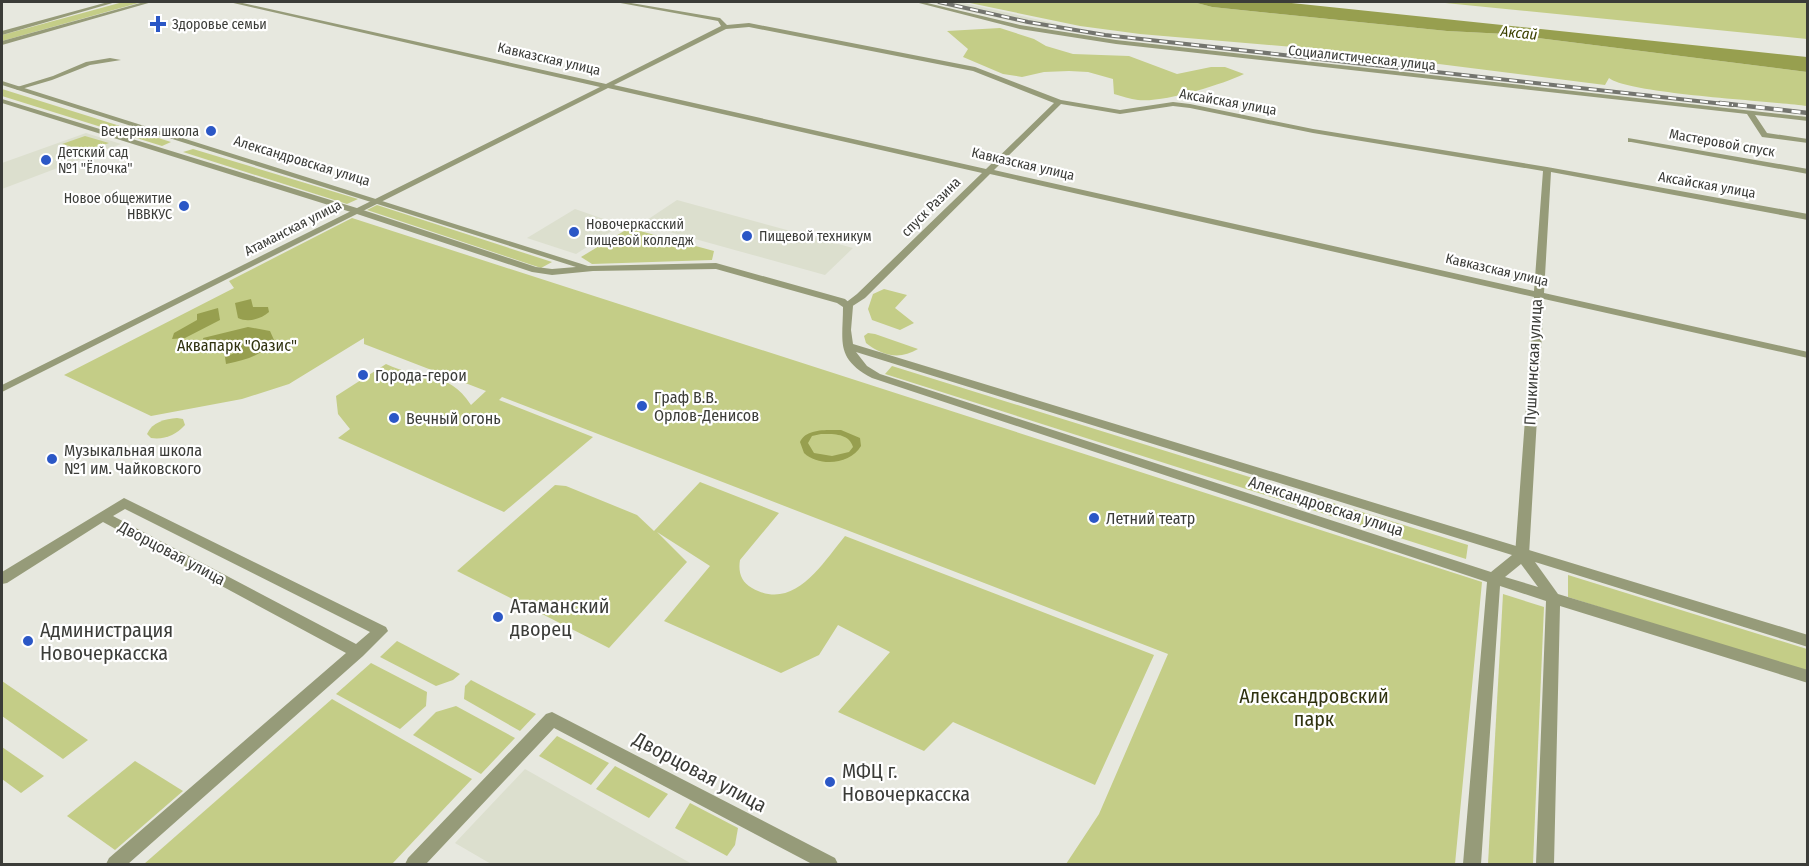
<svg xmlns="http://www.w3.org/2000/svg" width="1809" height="866" font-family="'Fira Sans Condensed',sans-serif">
<rect width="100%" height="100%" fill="#e7e8df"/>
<!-- built -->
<g fill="#dcdfce">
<polygon points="929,2 959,2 1058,24 1048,29"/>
<polygon points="86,133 121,144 2,189 2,163"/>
<polygon points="677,200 853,248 825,275 641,224"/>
<polygon points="575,209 621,225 576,254 527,238"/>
<polygon points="525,769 692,864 491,864 455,843"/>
</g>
<!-- green -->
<g fill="#c4cd87">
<polygon points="123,2 142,2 2,41 2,35"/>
<path d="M965,2H1193L1212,7L1447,31L1506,34L1807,72V106C1773,101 1629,94 1609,78L1605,85L1328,50L1140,34L1080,26Z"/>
<polygon points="1435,2 1807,2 1807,39"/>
<path d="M1000,28L1034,39L1046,46L1073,54L1129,56L1177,74L1211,67H1225L1244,74C1221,85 1162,103 1138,100C1130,99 1122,96 1114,94L1113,79L1088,72L1069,71L1044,72L1022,77L1003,74L963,57L968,49L947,31Z"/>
<polygon points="2,89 171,142 162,146 2,96"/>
<polygon points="85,136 109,143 87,151 62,144"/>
<polygon points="193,149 358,199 347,204 183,152"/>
<polygon points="377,205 552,262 541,268 367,210"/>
<path d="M352,218L1482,582L1455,864H1066L1099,814L1168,654L502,397L499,400L593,437L504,512L338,438L350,429L338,414L336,396L386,364C420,380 448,369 471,405L486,391L364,344V338L289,384L242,399L151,416L64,375L234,288L229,281Z"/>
<polygon points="629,228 714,251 712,260 592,264 581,257"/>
<polygon points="884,289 907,295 895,308 914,323 900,330 872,320 868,309 873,294"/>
<path d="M868,333L875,334L918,349C900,360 882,356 866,343L864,336Z"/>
<polygon points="892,366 1468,545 1466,559 885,374"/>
<path d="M177,418L183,419L185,425C176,435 164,440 151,438L147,434C152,422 165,419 177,418Z"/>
<path d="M700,482L779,513L740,560C738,572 741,582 752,588C794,612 822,564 845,536L1154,655L1095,785L953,722L924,751L838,712L890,652L838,625L819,655L781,673L664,621L710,566L657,532L687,562L609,648L457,571L555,485L566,486L637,515L654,531Z"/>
<polygon points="1568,575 1807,649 1807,673 1568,597"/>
<polygon points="1503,594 1544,607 1533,864 1488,864"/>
<polygon points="397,641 460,674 453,680 436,686 380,657"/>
<polygon points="371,663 427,692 426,706 400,729 336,694"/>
<polygon points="471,680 536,714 520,731 464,699 465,686"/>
<polygon points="2,681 88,740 63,759 2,716"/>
<polygon points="332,699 472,779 392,864 144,864"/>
<polygon points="456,706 515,738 481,774 413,735 436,712"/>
<polygon points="557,736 609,763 591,785 539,756"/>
<polygon points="2,747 44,776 21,793 2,779"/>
<polygon points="135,761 183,791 115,850 67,816"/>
<polygon points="615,766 668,794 649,818 596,789"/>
<polygon points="690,803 738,828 735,845 727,856 675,828"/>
</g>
<!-- water -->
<g fill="#979f4f" fill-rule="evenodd">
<polygon points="1193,2 1282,2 1807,57 1807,72 1506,34 1447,31 1212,7"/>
<path d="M251,299L253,307H268L269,312C261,319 248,323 238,318L235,303Z"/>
<polygon points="218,308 220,320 185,338 172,339 174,333 197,320 197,314"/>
<path d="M248,327L270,331L274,340C262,356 245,360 226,364L225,357L237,352L236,350L207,353L203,338Z"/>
<path d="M841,430L860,438L861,446C850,465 819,467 804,453L800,442C806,428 828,430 841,430ZM821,434C833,434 849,433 853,447L849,452L832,456L814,453L808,443L812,436Z"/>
</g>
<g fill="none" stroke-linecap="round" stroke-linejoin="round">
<!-- minor -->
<g fill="#969b79" fill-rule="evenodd">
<path d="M229,2H238L606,84L721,26L718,21L615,2H625L720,18L727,25L749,23L975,67L1061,100L1120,110L1173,102L1190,104L1313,129L1547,167L1808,214V220L1551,172L1544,293L1808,352V358L1544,299L1529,555L1527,559H1517L1515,555L1534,297L990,174L865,298L848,309L843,306L844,304L857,294L982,173L608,88L2,392V385L600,87ZM749,27L973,71L1054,103L986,169L614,85L726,29ZM1061,104L1120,114L1173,106L1190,108L1313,133L1543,171L1534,291L994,170Z"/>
<polygon points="915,2 923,2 1020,25 1116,40 1808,117 1808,121 1755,115 1767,133 1808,139 1808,143 1762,137 1747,114 1116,44 1020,29"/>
<polygon points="110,58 121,60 90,65 52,80 18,90 14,88 53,76 86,62"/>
<polygon points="1628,138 1808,169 1808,174 1631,142 1628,142"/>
<path d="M124,498L386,627L388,631L363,656L128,864H106L109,858L346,653L103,522L7,583L2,584V572ZM125,509L370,632L356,644L113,516Z"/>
<polygon points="552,712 835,858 838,864 812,864 554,728 426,864 405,864 408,858 546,714"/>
</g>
<!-- tertiary -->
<g fill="#969b79" fill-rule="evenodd">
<polygon points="108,2 116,2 2,35 2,31"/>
<polygon points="144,2 152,2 2,45 2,41"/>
<path d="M2,81L588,266L716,263L845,299L853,306L851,330L853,344L1808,635V647L1535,562L1558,594L1808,670V683L1560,606L1554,864H1536L1546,601L1500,586L1481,864H1463L1487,582L872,378C835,358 843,342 843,307L837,303L716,269L593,271L552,275L532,272L354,213L2,103V99L360,209L536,267L552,269L576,267L2,85ZM856,352L1512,555L1491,572L880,374L867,366ZM1521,564L1538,587L1505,577Z"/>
</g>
<defs>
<polyline id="rail-far1" points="939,2 1028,22 1105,35 1733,105"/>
<polyline id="rail" points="1720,103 1808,113"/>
</defs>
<!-- rail-far1 casing -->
<use href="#rail-far1" stroke="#74756f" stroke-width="4"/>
<!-- rail casing -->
<use href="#rail" stroke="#74756f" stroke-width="4.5"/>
<!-- rail-far1 -->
<use href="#rail-far1" stroke="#fff" stroke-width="2" stroke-dasharray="8" stroke-linecap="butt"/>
<!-- rail -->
<use href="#rail" stroke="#fff" stroke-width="3" stroke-dasharray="9" stroke-linecap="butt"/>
</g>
<!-- markers -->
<g fill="#2b57c6" stroke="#fff" stroke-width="2">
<path d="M155 15h6v6h6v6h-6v6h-6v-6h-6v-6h6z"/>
<circle cx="211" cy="131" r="6"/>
<circle cx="46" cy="160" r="6"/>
<circle cx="184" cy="206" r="6"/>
<circle cx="574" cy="232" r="6"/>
<circle cx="747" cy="236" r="6"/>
<circle cx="363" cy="375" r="6"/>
<circle cx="642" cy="406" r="6"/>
<circle cx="394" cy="418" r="6"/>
<circle cx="52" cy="459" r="6"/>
<circle cx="1094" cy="518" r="6"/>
<circle cx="498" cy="617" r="6"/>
<circle cx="28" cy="641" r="6"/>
<circle cx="830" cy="782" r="6"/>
</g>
<g text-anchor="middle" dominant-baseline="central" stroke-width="4.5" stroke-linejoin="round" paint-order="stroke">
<!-- far-poi labels -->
<g font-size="14" fill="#3b3c38" stroke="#fff" text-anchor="start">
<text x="172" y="24">Здоровье семьи</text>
<text x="199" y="131" text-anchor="end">Вечерняя школа</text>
<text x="58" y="152">Детский сад<tspan x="58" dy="16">№1 "Ёлочка"</tspan></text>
<text x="172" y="198" text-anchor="end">Новое общежитие<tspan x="172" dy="16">НВВКУС</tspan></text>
<text x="586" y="224">Новочеркасский<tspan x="586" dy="16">пищевой колледж</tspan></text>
<text x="759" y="236">Пищевой техникум</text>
</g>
<!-- far-street labels -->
<g font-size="14" fill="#3b3c38" stroke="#fff">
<text transform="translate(1362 58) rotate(6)">Социалистическая улица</text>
<text transform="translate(549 59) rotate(13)">Кавказская улица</text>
<text transform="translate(1228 102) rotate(10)">Аксайская улица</text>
<text transform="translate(1722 143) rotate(10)">Мастеровой спуск</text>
<text transform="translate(302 161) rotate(17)">Александровская улица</text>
<text transform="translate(1023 164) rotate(13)">Кавказская улица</text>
<text transform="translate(1707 185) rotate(10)">Аксайская улица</text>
<text transform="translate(931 207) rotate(-45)">спуск Разина</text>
<text transform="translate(293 228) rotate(-27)">Атаманская улица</text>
<text transform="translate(1497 270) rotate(13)">Кавказская улица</text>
</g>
<!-- far-water labels -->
<g font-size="15" font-style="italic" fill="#3c4100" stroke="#fff">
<text transform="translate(1519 33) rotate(6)">Аксай</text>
</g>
<!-- park labels -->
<g font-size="16" fill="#2f320f" stroke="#fff">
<text x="237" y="345">Аквапарк "Оазис"</text>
</g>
<!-- street labels -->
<g font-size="16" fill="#3b3c38" stroke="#fff">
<text transform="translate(1533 362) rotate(-87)">Пушкинская улица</text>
<text transform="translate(1326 506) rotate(18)">Александровская улица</text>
<text transform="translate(172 553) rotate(28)">Дворцовая улица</text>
</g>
<!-- poi labels -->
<g font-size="16" fill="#3b3c38" stroke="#fff" text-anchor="start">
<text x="375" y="375">Города-герои</text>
<text x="654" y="397">Граф В.В.<tspan x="654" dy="18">Орлов-Денисов</tspan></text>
<text x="406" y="418">Вечный огонь</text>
<text x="64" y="450">Музыкальная школа<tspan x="64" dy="18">№1 им. Чайковского</tspan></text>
<text x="1106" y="518">Летний театр</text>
</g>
<!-- near-poi labels -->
<g font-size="20" fill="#3b3c38" stroke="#fff" text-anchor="start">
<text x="510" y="606">Атаманский<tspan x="510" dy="23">дворец</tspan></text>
<text x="40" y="630">Администрация<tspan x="40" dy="23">Новочеркасска</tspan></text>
<text x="842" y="771">МФЦ г.<tspan x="842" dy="23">Новочеркасска</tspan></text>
</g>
<!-- near-park labels -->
<g font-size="20" fill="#2f320f" stroke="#fff">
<text x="1314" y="696">Александровский<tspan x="1314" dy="23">парк</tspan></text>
</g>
<!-- near-street labels -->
<g font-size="20" fill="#3b3c38" stroke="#fff">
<text transform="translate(700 772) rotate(28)">Дворцовая улица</text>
</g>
</g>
<!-- border -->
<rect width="1809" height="866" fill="none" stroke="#3b3c38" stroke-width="6"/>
</svg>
